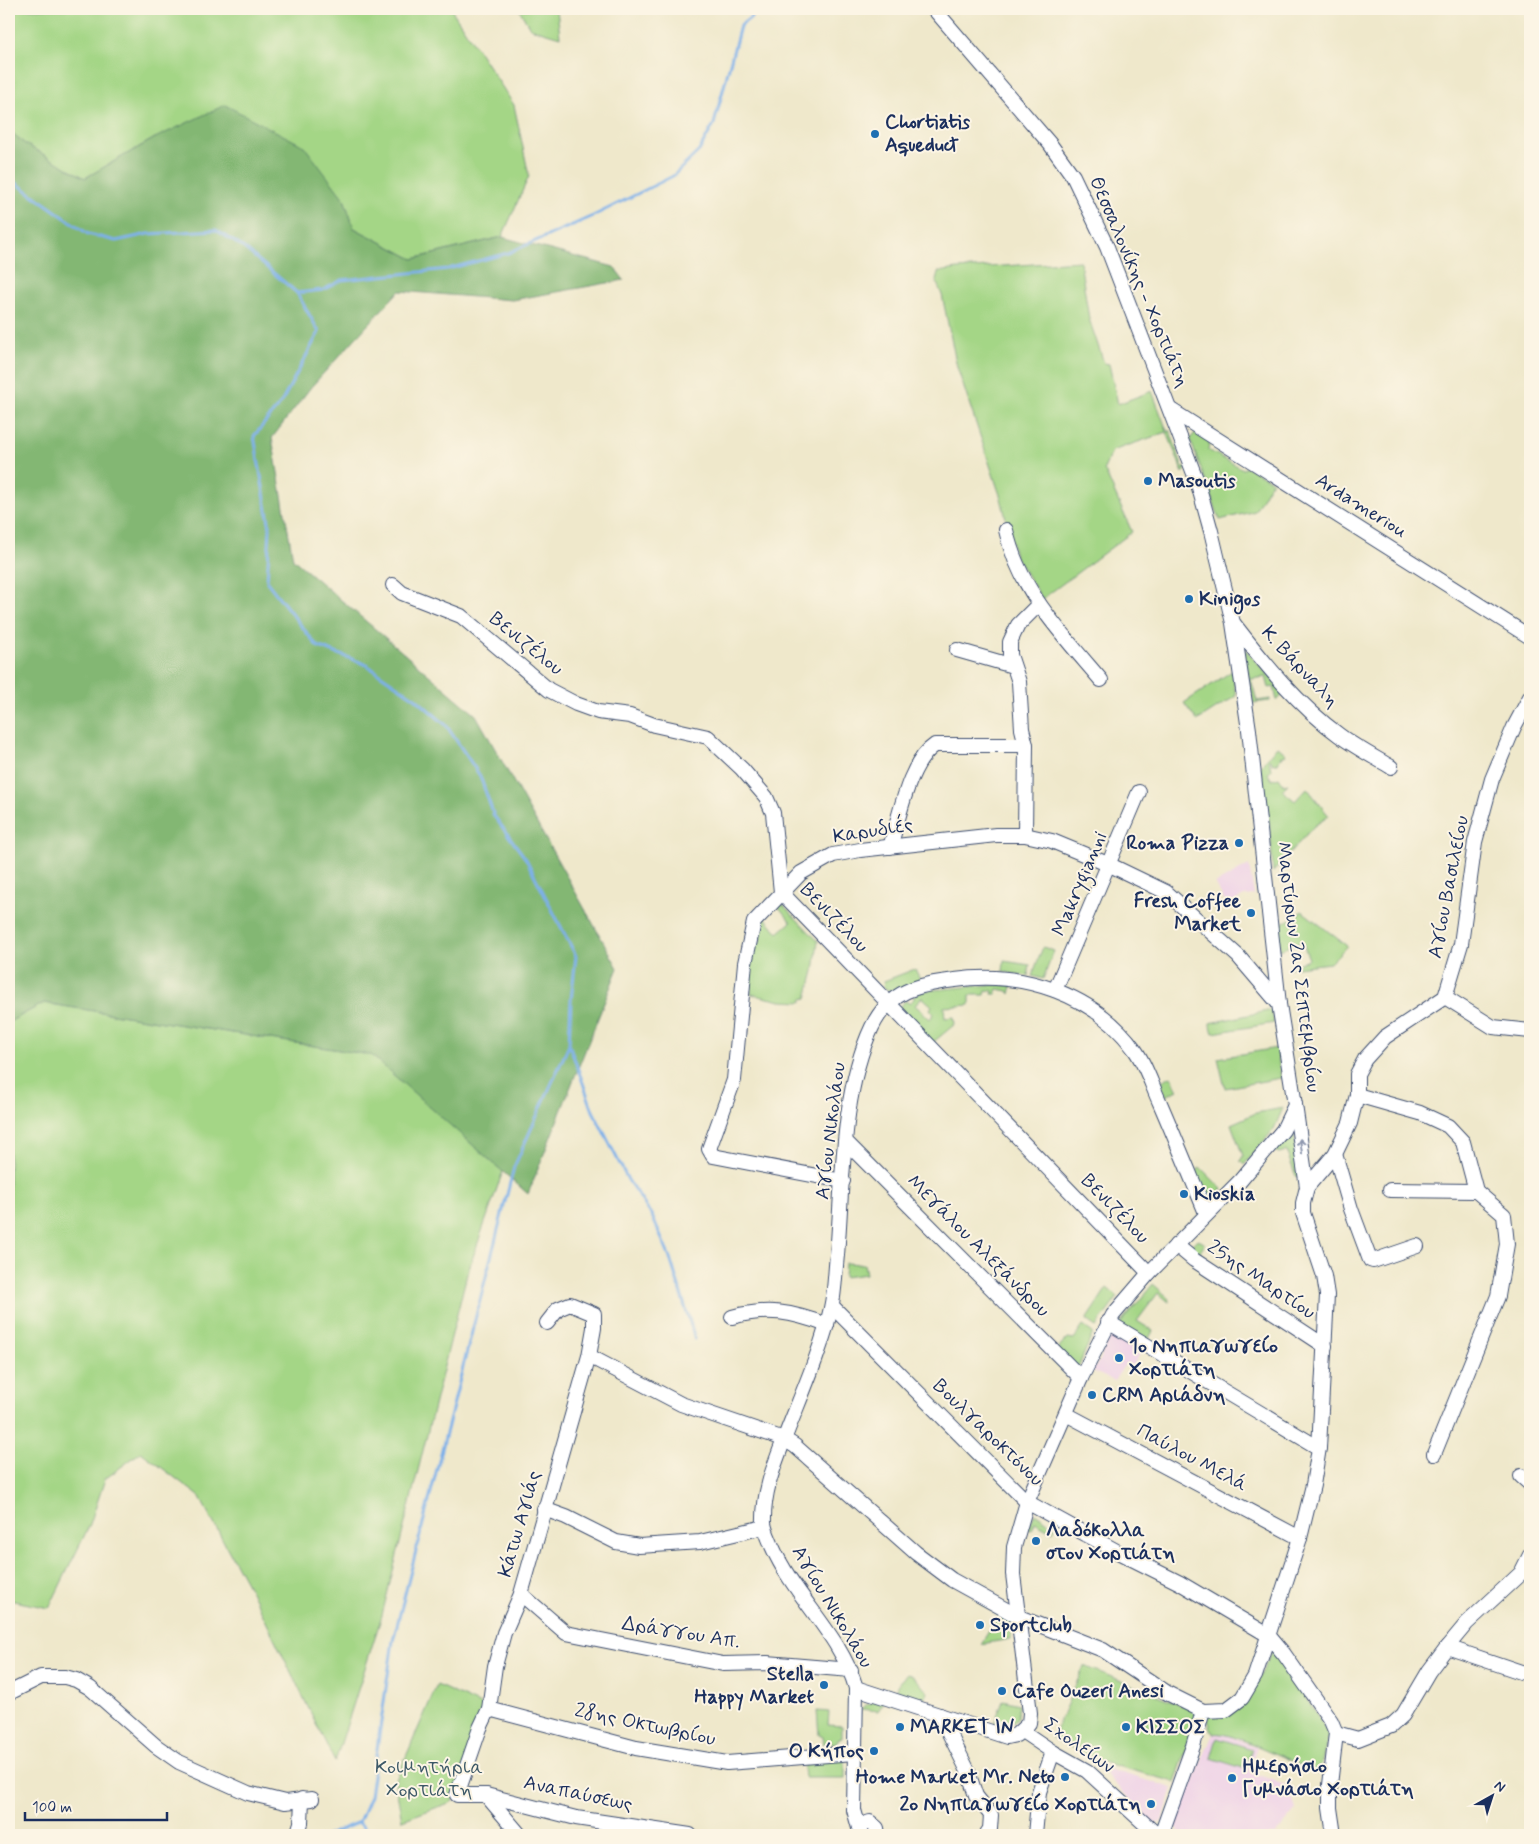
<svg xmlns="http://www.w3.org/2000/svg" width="1539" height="1844" font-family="Mynerve,sans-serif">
<rect width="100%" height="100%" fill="#fcf5e5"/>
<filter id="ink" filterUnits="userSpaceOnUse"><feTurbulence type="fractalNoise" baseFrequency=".02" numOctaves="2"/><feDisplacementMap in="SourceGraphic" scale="10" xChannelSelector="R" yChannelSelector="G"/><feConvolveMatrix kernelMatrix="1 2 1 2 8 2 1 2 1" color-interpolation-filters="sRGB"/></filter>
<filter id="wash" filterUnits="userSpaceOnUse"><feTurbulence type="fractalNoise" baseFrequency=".0096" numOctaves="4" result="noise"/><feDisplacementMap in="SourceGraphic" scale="20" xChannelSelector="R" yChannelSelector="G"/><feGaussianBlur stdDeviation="1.12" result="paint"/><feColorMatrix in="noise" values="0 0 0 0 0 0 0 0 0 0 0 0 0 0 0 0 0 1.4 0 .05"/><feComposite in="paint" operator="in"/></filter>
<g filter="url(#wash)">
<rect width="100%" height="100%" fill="#efe8cb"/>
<!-- built -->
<g fill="#eed0e7">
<polygon points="1249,865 1254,895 1244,896 1227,905 1215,884"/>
<polygon points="1111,1335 1141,1352 1132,1367 1125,1364 1114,1381 1092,1371 1102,1357 1101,1355"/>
<polygon points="1219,1732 1257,1747 1249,1772 1288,1785 1296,1810 1275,1835 1181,1835 1175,1824 1213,1734"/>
<polygon points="1098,1766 1173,1788 1162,1821 1152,1823"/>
</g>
<!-- green -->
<g fill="#a4d686" stroke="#608272" fill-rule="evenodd">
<polygon points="9,9 451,9 514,105 529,176 502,237 413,259 354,228 344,199 155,138 85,178 25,144 9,130"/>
<polygon points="519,9 557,9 560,37 530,28"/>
<polygon points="1080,261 1089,319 1104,363 1109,364 1118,404 1152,391 1167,431 1170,431 1183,468 1186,467 1186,470 1183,473 1167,432 1112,451 1104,469 1132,532 1042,599 1015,556 1001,498 957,367 942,295 936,281 938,272 958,269"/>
<polygon points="1195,433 1210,440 1208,450 1243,469 1247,467 1272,481 1255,511 1220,520 1190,439"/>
<polygon points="1244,648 1284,693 1277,701 1274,687 1269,688 1266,677 1251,679 1257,701 1270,699 1270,701 1253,703"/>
<polygon points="1232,671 1236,696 1197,721 1184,703"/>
<polygon points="1277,746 1286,754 1283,757 1281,756 1278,763 1272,764 1271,760 1269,760 1271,770 1268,774 1272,780 1279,778 1284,785 1288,784 1282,790 1295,801 1307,788 1329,816 1314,826 1273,872 1270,827 1260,767"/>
<polygon points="782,904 818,941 814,971 807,998 803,999 802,1002 781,1001 751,994 752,943 759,944 763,930 756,927 765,917 778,933 791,922 778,906"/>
<polygon points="1302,911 1347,946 1330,963 1288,968 1309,959 1302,941 1280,950 1278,924 1292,919"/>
<polygon points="1043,947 1054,951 1043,979 1032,976"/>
<polygon points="1004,961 1030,965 1028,976 1003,972"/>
<polygon points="915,969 921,981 894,992 883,988 884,981"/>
<path d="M986,985H1012L1010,994L1008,991L998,989L996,994H992L993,991L986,990L985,995H970V1005L944,1007L945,1018L954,1017L955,1024L931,1044L899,1007L905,1001L909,1003L914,999V995L923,991ZM922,997L932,1006L930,1009L934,1014L930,1019L915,1005Z"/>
<polygon points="44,1003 371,1055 503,1171 467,1274 382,1615 335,1762 256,1601 199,1496 141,1452 105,1479 90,1524 49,1608 9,1600 9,1022"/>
<polygon points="1272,1010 1274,1023 1213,1033 1210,1023"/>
<polygon points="1277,1048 1281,1078 1225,1088 1218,1058"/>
<polygon points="1171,1076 1178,1090 1166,1096 1160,1082"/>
<polygon points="1283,1108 1274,1129 1244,1165 1240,1161 1243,1156 1231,1124 1256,1113"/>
<polygon points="1293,1129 1302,1177 1296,1176 1286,1151 1279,1153 1274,1151"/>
<polygon points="1200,1167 1222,1189 1210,1202 1195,1174"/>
<polygon points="1198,1239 1205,1244 1198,1255 1188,1249"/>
<polygon points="845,1263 864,1264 866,1274 844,1277"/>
<polygon points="1153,1284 1170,1299 1169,1302 1158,1293 1137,1321 1153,1331 1147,1342 1119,1325"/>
<polygon points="1107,1288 1118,1297 1096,1327 1086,1320"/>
<polygon points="1083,1326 1093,1333 1078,1368 1056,1351 1068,1338 1074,1339"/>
<polygon points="1035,1513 1055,1527 1053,1532 1035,1522 1032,1530 1028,1529"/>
<polygon points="983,1600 1010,1616 1011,1639 981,1644 999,1615 981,1604"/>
<path d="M1274,1648L1329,1734L1319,1774C1301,1766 1228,1729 1213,1734L1206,1715L1226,1713L1260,1676Z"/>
<polygon points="1084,1666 1200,1712 1175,1782 1099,1761 1052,1738"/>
<path d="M906,1674C917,1675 921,1687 928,1692L925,1700L895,1690Z"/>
<polygon points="437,1685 485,1707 452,1802 402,1820 395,1782"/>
<path d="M1003,1700L1019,1704L1018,1718C1011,1727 1004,1727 994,1724Z"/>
<polygon points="876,1701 884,1702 878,1711 861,1709 865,1705"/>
<polygon points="817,1711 829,1712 828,1725 842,1726 842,1738 838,1739 836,1743 824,1744 823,1737 819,1735"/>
<polygon points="1217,1738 1252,1749 1246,1769 1211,1758"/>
<polygon points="845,1754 845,1778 805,1778 803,1757"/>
</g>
<!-- forest -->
<polygon fill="#83b773" stroke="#4f7368" points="225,105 304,146 344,199 354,228 413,259 502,237 614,267 624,280 512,300 399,291 311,387 272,438 293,559 476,715 618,968 528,1194 371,1055 44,1003 9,1022 9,130 25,144 85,178 155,138"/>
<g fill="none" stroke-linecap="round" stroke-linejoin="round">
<!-- stream -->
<g stroke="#7db0e9" stroke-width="3">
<polyline points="9,178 88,234 116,241 148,234 216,230 244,248 297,293 323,290 342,280 448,269 508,253 591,217 673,176 699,151 714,124 740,26 761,9"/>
<polyline points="297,293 319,332 281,403 254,436 270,528 267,582 317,646 365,664 415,698 446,725 480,776 494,816 526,859 576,956 571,1000 569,1044 593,1111 628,1180 652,1216 670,1258 695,1339"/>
<polyline points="328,1835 359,1822"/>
<polyline points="369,1835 359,1822 370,1796 393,1641 514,1167 569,1045"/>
</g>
</g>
</g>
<g filter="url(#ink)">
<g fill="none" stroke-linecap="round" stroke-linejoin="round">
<defs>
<g id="minor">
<polyline points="1171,410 1530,637"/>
<path d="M1006,530C1018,589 1063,635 1101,680"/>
<polyline points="393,585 402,593 461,616 549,690 576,704 598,712 630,716 654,725 708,737 742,769 766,797 773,813 781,892 1149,1273"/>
<path d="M1234,624C1265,664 1298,705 1339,735C1355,747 1374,757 1391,767"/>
<polyline points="957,650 1013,666"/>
<polyline points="1025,835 1026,745 1022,729 1019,682 1010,655 1010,642 1018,625 1039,604"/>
<path d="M890,847C900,816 908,763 935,745H1026"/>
<polyline points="1055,990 1139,792"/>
<polyline points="1445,997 1493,1027 1530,1031"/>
<polyline points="1357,1095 1420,1113 1448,1126 1463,1142 1476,1191 1504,1215 1507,1244 1498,1296 1434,1454"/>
<polyline points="846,1142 1081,1378"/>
<polyline points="1335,1154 1351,1209 1370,1260 1373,1261 1417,1246"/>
<polyline points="843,1181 713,1156 709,1149 734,1080 745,963 754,922 801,873 833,855 860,850 996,835 1025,835 1052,841 1110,865 1166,892 1238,956 1279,1004"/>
<polyline points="1307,1187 1335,1154 1350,1123 1357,1095 1357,1074 1365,1059 1385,1037 1445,997 1461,944 1475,842 1492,779 1514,727 1530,697"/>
<polyline points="1390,1190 1476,1191"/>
<polyline points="1176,1245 1194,1260 1325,1346"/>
<polyline points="832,1306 1027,1502 1120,1553 1180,1583 1268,1635 1284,1654 1331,1721 1336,1733 1330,1785 1330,1808 1334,1835"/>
<path d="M732,1317C768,1307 792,1312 827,1325"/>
<polyline points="1108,1322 1319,1448"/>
<polyline points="547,1323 558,1309 570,1304 594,1314 594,1328 589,1356 521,1594 504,1633 495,1666 489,1709 480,1728 457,1795 486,1795 576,1818 690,1835"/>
<polyline points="589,1356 681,1404 784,1439 795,1446 916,1553 952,1580 1019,1617 1103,1650 1169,1694 1203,1711"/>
<polyline points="1066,1414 1300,1538"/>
<polyline points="1521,1476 1530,1484"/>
<polyline points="544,1509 566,1517 616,1542 639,1546 700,1542 764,1527"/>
<polyline points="521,1594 566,1633 723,1664 767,1663 851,1670"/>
<polyline points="1447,1647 1467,1623 1521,1573 1530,1555"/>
<path d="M856,1688C841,1635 794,1597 772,1546C769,1538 765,1531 764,1523C763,1492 774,1466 785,1437C800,1398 822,1349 831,1308C835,1291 835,1273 837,1255C843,1184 841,1092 872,1027C890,990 917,985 955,980C1021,970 1095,994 1135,1050C1146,1065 1152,1086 1160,1103C1176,1140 1191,1177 1206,1213"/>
<polyline points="9,1693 41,1677 65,1677 76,1680 90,1688 156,1746 179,1762 248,1793 285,1802 312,1799"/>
<polyline points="489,1709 636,1748 727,1763 854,1753"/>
<polyline points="940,1715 967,1769 976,1796 991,1815 990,1829 986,1835"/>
<polyline points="1022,1731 1053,1752 1087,1771 1157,1835"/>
<polyline points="1336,1733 1358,1739 1391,1726 1403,1715 1429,1671 1447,1647 1530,1675"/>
<polyline points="486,1795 520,1835"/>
<polyline points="859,1828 854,1810 856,1688 1007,1737 1016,1735 1029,1723 1030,1713 1013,1574 1014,1547 1027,1502 1081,1378 1113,1315 1149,1273 1240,1181 1283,1130 1295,1105 1279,1004 1249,730 1233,623 1211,531 1198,484 1107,247 1073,176 1050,144 934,9"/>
<polyline points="297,1835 301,1823 302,1799"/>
<polyline points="859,1835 861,1825 870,1822 877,1828 878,1835"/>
<polyline points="1035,1835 1039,1792 1053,1752"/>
<polyline points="1161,1835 1193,1746 1203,1711 1226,1710 1242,1698 1255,1676 1300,1538 1313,1485 1319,1448 1327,1295 1324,1276 1303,1213 1303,1203 1307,1187 1295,1105"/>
</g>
</defs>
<!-- minor casing -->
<use href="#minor" stroke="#3b4b6e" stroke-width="16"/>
<!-- minor -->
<use href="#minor" stroke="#fff" stroke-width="14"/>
</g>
<!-- one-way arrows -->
<defs><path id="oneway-shaft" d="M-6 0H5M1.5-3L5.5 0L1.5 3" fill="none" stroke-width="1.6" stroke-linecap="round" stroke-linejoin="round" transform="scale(1.25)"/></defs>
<use stroke="#8d97ae" href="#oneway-shaft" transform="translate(1301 1146) rotate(-98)"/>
</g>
<!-- markers -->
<g fill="#1f6fb2" stroke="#fcf5e5" stroke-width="2">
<circle cx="875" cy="134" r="5"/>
<circle cx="1148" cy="481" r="5"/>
<circle cx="1189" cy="599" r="5"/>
<circle cx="1239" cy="843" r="5"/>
<circle cx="1251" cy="913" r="5"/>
<circle cx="1184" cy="1194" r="5"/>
<circle cx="1119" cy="1358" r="5"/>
<circle cx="1092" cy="1395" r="5"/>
<circle cx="1036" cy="1541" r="5"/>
<circle cx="980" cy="1625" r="5"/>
<circle cx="824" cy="1685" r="5"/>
<circle cx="1002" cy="1691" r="5"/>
<circle cx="900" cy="1727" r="5"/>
<circle cx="1126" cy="1727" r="5"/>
<circle cx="874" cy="1751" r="5"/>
<circle cx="1065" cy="1777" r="5"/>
<circle cx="1232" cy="1778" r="5"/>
<circle cx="1151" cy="1804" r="5"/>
</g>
<g text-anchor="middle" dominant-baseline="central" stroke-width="4" stroke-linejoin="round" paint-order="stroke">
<!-- poi labels -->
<g font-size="20" font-weight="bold" fill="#1b2f5e" stroke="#fcf5e5" text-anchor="start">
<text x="885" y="122">Chortiatis<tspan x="885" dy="23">Aqueduct</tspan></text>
<text x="1158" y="481">Masoutis</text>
<text x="1199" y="599">Kinigos</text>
<text x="1229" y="843" text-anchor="end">Roma Pizza</text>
<text x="1241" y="901" text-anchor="end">Fresh Coffee<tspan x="1241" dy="23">Market</tspan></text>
<text x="1194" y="1194">Kioskia</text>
<text x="1129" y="1346">1ο Νηπιαγωγείο<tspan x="1129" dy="23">Χορτιάτη</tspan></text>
<text x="1102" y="1395">CRM Αριάδνη</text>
<text x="1046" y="1530">Λαδόκολλα<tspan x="1046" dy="23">στον Χορτιάτη</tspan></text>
<text x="990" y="1625">Sportclub</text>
<text x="814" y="1674" text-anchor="end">Stella<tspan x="814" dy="23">Happy Market</tspan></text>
<text x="1012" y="1691">Cafe Ouzeri Anesi</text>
<text x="910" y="1727">MARKET IN</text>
<text x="1136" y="1727">ΚΙΣΣΟΣ</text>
<text x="864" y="1751" text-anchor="end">Ο Κήπος</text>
<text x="1242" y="1766">Ημερήσιο<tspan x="1242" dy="23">Γυμνάσιο Χορτιάτη</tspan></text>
<text x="1055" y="1777" text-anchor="end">Home Market Mr. Neto</text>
<text x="1141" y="1804" text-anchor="end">2ο Νηπιαγωγείο Χορτιάτη</text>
</g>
<!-- street labels -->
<g font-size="20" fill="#1b2f5e" stroke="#fcf5e5">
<text transform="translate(1139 282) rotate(67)">Θεσσαλονίκης - Χορτιάτη</text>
<text transform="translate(1361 506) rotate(32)">Ardameriou</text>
<text transform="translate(526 644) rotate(39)">Βενιζέλου</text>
<text transform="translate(1300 667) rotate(47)">Κ. Βάρναλη</text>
<text transform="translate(873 831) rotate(-9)">Καρυδιές</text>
<text transform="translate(1080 884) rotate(-67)">Makrygianni</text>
<text transform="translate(1449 887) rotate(-79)">Αγίου Βασιλείου</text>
<text transform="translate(834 918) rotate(46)">Βενιζέλου</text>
<text transform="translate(1298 967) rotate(83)">Μαρτύρων 2ας Σεπτεμβρίου</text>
<text transform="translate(831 1131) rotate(-83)">Αγίου Νικολάου</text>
<text transform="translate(1115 1209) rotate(46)">Βενιζέλου</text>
<text transform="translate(978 1246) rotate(45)">Μεγάλου Αλεξάνδρου</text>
<text transform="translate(1261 1280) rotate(34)">25ης Μαρτίου</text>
<text transform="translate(988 1433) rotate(44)">Βουλγαροκτόνου</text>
<text transform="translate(1192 1458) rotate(28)">Παύλου Μελά</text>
<text transform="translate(520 1524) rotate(-74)">Κάτω Αγιάς</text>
<text transform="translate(832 1607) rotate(59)">Αγίου Νικολάου</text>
<text transform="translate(681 1633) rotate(9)">Δράγγου Απ.</text>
<text transform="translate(645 1725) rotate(12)">28ης Οκτωβρίου</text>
<text transform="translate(1079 1746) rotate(35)">Σχολείων</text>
<text transform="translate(578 1794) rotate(12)">Αναπαύσεως</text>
</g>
<!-- park labels -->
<g font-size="20" fill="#3d5968" stroke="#fcf5e5">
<text x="429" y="1767">Κοιμητήρια<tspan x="429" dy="23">Χορτιάτη</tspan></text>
</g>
</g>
<!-- margin -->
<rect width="1539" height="1844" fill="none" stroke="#fcf5e5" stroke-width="30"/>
<!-- north arrow -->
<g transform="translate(1492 1796) rotate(39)" stroke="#fcf5e5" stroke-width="4" paint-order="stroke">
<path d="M0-4L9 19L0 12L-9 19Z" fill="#1b2f5e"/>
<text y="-8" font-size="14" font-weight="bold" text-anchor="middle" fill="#1b2f5e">N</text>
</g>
<!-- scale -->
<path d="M25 1812v8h142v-8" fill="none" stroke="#1b2f5e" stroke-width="2.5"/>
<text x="32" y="1812" font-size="15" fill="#1b2f5e" stroke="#fcf5e5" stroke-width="4" paint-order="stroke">100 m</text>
</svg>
